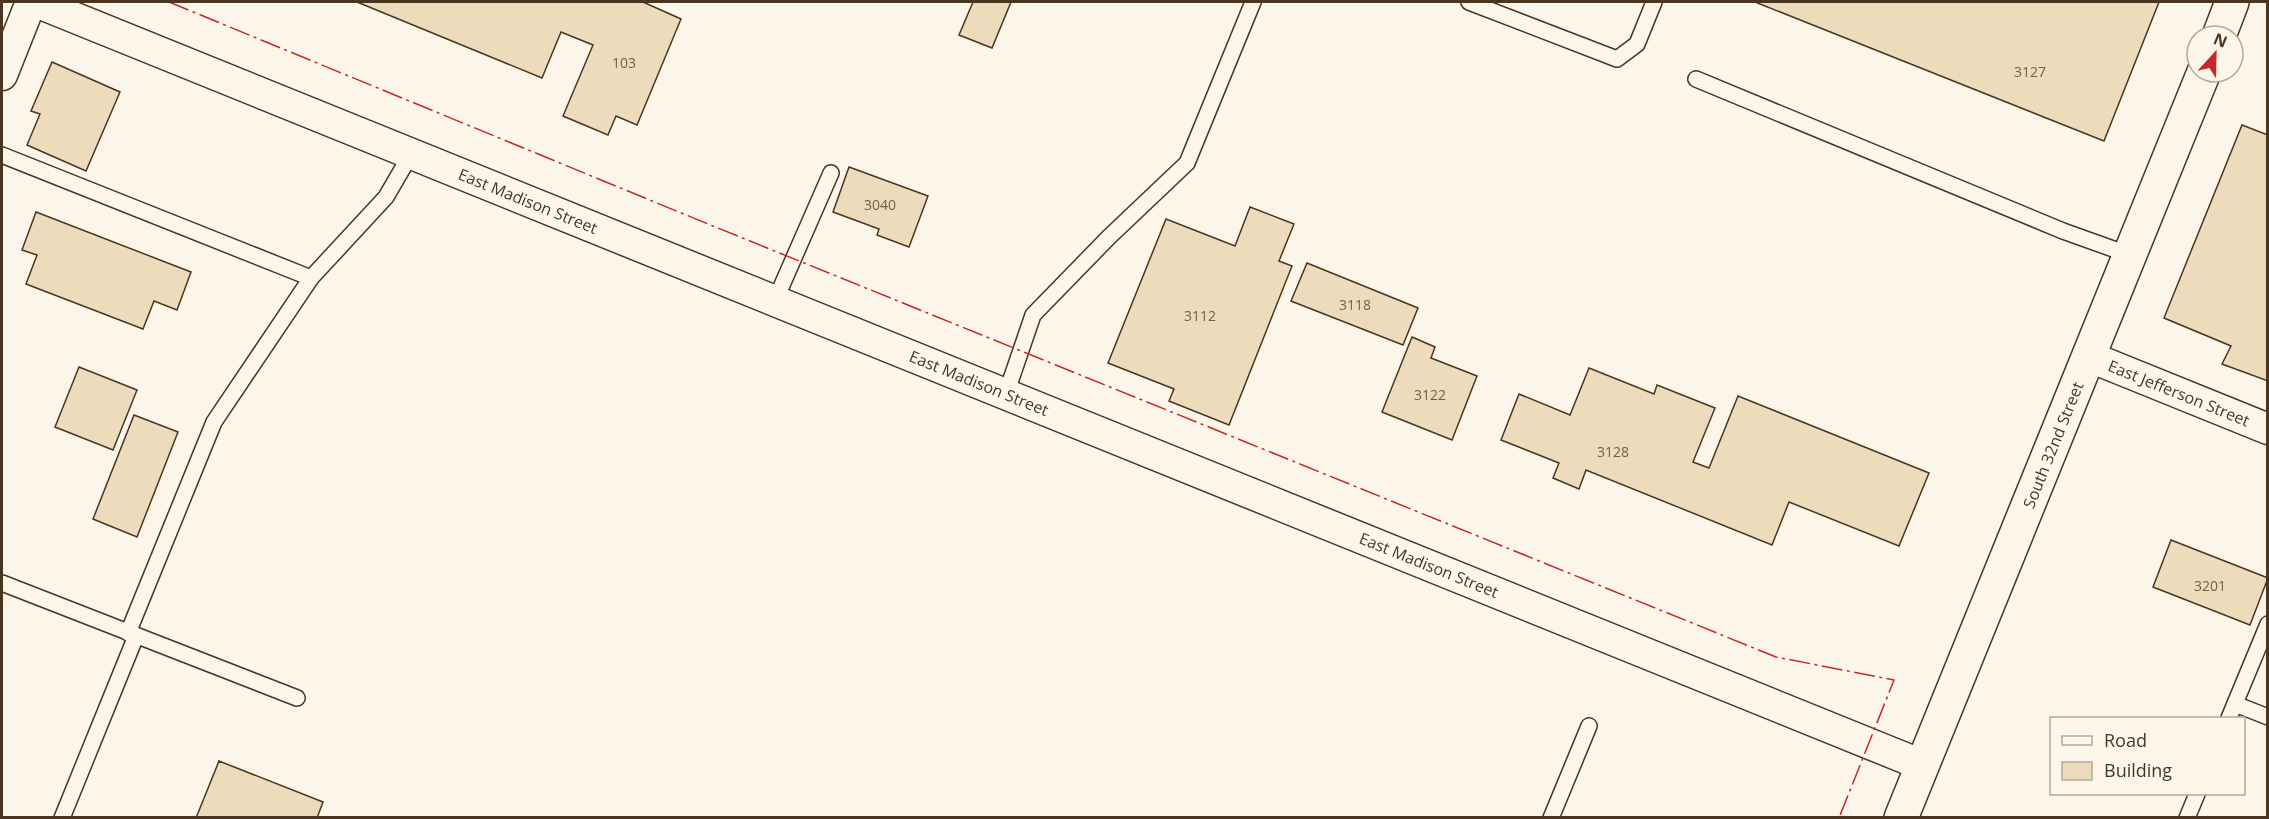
<svg xmlns="http://www.w3.org/2000/svg" width="2269" height="819" font-family="'Open Sans',sans-serif">
<rect width="100%" height="100%" fill="#fbf6e9"/>
<!-- building -->
<g fill="#ecdcbc" stroke="#4a3520" stroke-width="1.5">
<polygon points="357,2 643,2 681,19 637,125 616,116 608,135 563,116 593,45 561,32 542,78"/>
<polygon points="973,2 1011,2 992,48 959,35"/>
<polygon points="1755,2 2159,2 2104,141"/>
<polygon points="52,62 120,92 86,171 27,145 40,114 31,111"/>
<polygon points="2242,125 2268,135 2268,381 2222,364 2231,346 2164,318"/>
<polygon points="849,167 928,196 909,247 877,235 879,229 833,212"/>
<polygon points="1250,207 1294,224 1279,261 1292,266 1229,425 1169,401 1174,389 1108,363 1166,219 1235,246"/>
<polygon points="36,212 191,272 177,310 154,301 143,329 26,284 37,255 22,250"/>
<polygon points="1307,263 1418,308 1403,345 1291,301"/>
<polygon points="1412,337 1435,347 1431,358 1477,376 1452,440 1382,412"/>
<polygon points="79,367 137,390 113,450 55,427"/>
<polygon points="1589,368 1654,394 1657,385 1715,408 1693,462 1709,468 1738,396 1929,473 1899,546 1789,502 1772,545 1586,470 1579,489 1553,478 1559,463 1501,440 1519,394 1570,415"/>
<polygon points="134,415 178,432 137,537 93,519"/>
<polygon points="2171,540 2268,578 2250,625 2153,587"/>
<polygon points="219,761 323,802 317,818 196,818"/>
</g>
<g fill="none" stroke-linecap="round" stroke-linejoin="round">
<defs>
<g id="service">
<polyline points="1469,2 1617,59 1637,44 1654,2"/>
<polyline points="1696,79 2063,231 2130,255"/>
<polyline points="2,155 311,278"/>
<polyline points="775,301 831,173"/>
<polyline points="1006,394 1033,315 1109,237 1187,163 1253,2"/>
<polyline points="2,583 297,698"/>
<polyline points="128,633 214,422 311,278 386,197 411,154"/>
<polyline points="2235,704 2268,717"/>
<polyline points="2229,718 2268,624"/>
<polyline points="62,818 136,636"/>
<polyline points="1551,818 1589,726"/>
<polyline points="2187,818 2197,794"/>
</g>
<g id="minor">
<polyline points="36,2 1922,765"/>
<polyline points="2,75 31,2"/>
<polyline points="2090,357 2268,429"/>
</g>
<g id="secondary">
<polyline points="2219,36 2232,2"/>
<polyline points="1901,818 2204,72"/>
</g>
</defs>
<!-- service casing -->
<use href="#service" stroke="#4a3520" stroke-width="18"/>
<!-- minor casing -->
<use href="#minor" stroke="#4a3520" stroke-width="33"/>
<!-- secondary casing -->
<use href="#secondary" stroke="#4a3520" stroke-width="36"/>
<!-- service -->
<use href="#service" stroke="#fbf6e9" stroke-width="15"/>
<!-- minor -->
<use href="#minor" stroke="#fbf6e9" stroke-width="30"/>
<!-- secondary -->
<use href="#secondary" stroke="#fbf6e9" stroke-width="33"/>
<!-- power -->
<polyline stroke="#c62828" stroke-width="1.5" stroke-dasharray="21 4.5 3 4.5" stroke-linecap="butt" points="169,2 708,224 1776,657 1894,680 1839,818"/>
</g>
<g text-anchor="middle" dominant-baseline="central" stroke-width="4.5" stroke-linejoin="round" paint-order="stroke">
<!-- number labels -->
<g font-size="14" fill="#725f47">
<text x="624" y="62">103</text>
<text x="2030" y="71">3127</text>
<text x="880" y="204">3040</text>
<text x="1355" y="304">3118</text>
<text x="1200" y="315">3112</text>
<text x="1430" y="394">3122</text>
<text x="1613" y="451">3128</text>
<text x="2210" y="585">3201</text>
</g>
<!-- street labels -->
<g font-size="16" fill="#4a3520" stroke="#fbf6e9">
<text transform="translate(528 201) rotate(22)">East Madison Street</text>
<text transform="translate(979 383) rotate(22)">East Madison Street</text>
<text transform="translate(2179 393) rotate(22)">East Jefferson Street</text>
<text transform="translate(2053 445) rotate(-68)">South 32nd Street</text>
<text transform="translate(1429 565) rotate(22)">East Madison Street</text>
</g>
</g>
<!-- border -->
<rect width="2269" height="819" fill="none" stroke="#4a3520" stroke-width="6"/>
<!-- legend -->
<rect x="2050" y="717" width="195" height="78" fill="#fbf6e9" stroke="#b4a999" stroke-width="1.5"/>
<rect x="2062" y="736" width="30" height="9" fill="#fbf6e9" stroke="#b4a999" stroke-width="1.5"/>
<text x="2104" y="747" font-size="18" fill="#4a3520">Road</text>
<rect x="2062" y="762" width="30" height="18" fill="#ecdcbc" stroke="#b4a999" stroke-width="1.5"/>
<text x="2104" y="777" font-size="18" fill="#4a3520">Building</text>
<!-- north arrow -->
<g transform="translate(2215 54) rotate(22)"><circle r="28" fill="#fbf6e9" stroke="#b4a999" stroke-width="1.5"/>
<path d="M0-4.5L10 22L0 15L-10 22Z" fill="#c62828"/>
<text y="-9" font-size="16" font-weight="bold" text-anchor="middle" fill="#4a3520">N</text>
</g>
</svg>
